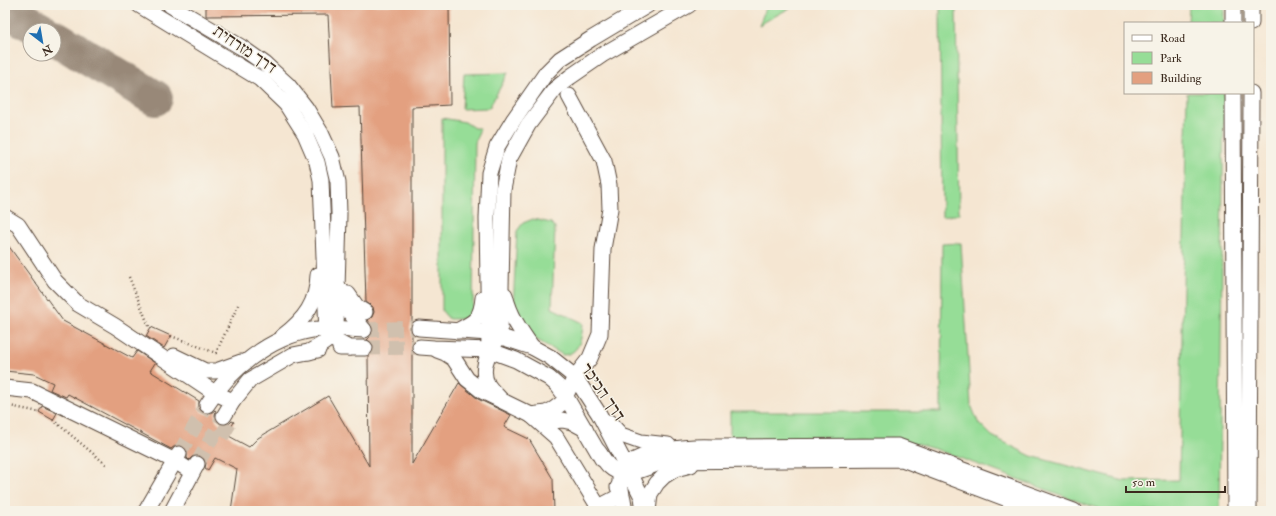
<svg xmlns="http://www.w3.org/2000/svg" width="1276" height="516" font-family="'IM FELL Double Pica','Frank Ruhl Libre',serif">
<rect width="100%" height="100%" fill="#f7f3e8"/>
<filter id="ink" filterUnits="userSpaceOnUse"><feTurbulence type="fractalNoise" baseFrequency=".025" numOctaves="2"/><feDisplacementMap in="SourceGraphic" scale="8" xChannelSelector="R" yChannelSelector="G"/><feConvolveMatrix kernelMatrix="1 2 1 2 8 2 1 2 1" color-interpolation-filters="sRGB"/></filter>
<filter id="wash" filterUnits="userSpaceOnUse"><feTurbulence type="fractalNoise" baseFrequency=".012" numOctaves="4" result="noise"/><feDisplacementMap in="SourceGraphic" scale="16" xChannelSelector="R" yChannelSelector="G"/><feGaussianBlur stdDeviation="0.9" result="paint"/><feColorMatrix in="noise" values="0 0 0 0 0 0 0 0 0 0 0 0 0 0 0 0 0 1.4 0 .05"/><feComposite in="paint" operator="in"/></filter>
<g filter="url(#wash)">
<rect width="100%" height="100%" fill="#f5e6d2"/>
<!-- green -->
<g fill="#96dd97" stroke="#68845a">
<polygon points="767,5 795,5 759,25"/>
<polygon points="940,5 956,5 959,214 942,217"/>
<polygon points="1189,5 1224,5 1224,23 1188,23"/>
<polygon points="508,73 489,108 462,109 464,74"/>
<polygon points="1187,93 1224,93 1219,511 1102,510 935,449 912,443 730,439 730,412 941,412 942,244 961,243 971,405 978,422 992,436 1031,456 1124,481 1179,480"/>
<polygon points="442,118 465,122 474,128 480,128 475,143 473,312 466,319 449,319 442,311"/>
<path d="M533,219L551,223L555,227L552,308L583,323C582,337 580,354 563,355L532,337L513,307L517,231L523,223Z"/>
</g>
<g fill="none" stroke-linecap="round" stroke-linejoin="round">
<!-- taxiway -->
<g stroke="#988878" stroke-width="36">
<polyline points="5,9 42,30"/>
<polyline points="54,37 155,98"/>
</g>
</g>
<g id="blocks">
<!-- building -->
<g fill="#e3a080">
<polygon points="206,5 449,5 450,105 412,107 412,322 410,328 412,333 412,464 459,383 478,399 511,415 504,427 529,439 553,479 554,511 231,511 237,469 215,458 208,470 205,468 206,463 205,460 202,456 196,455 193,456 189,460 187,458 187,450 183,446 179,445 175,446 171,449 68,394 66,397 50,390 53,383 34,374 5,371 5,241 63,321 132,358 137,351 155,363 150,371 199,401 199,408 202,412 207,414 211,413 215,410 216,411 215,415 216,420 220,424 224,425 229,424 232,421 234,422 227,435 249,447 258,438 328,396 369,466 368,356 373,353 374,348 373,343 367,340 372,335 373,330 372,326 368,320 372,317 374,312 373,307 366,302 360,107 333,108 328,15 206,16"/>
<polygon points="151,327 171,336 164,348 146,336"/>
<polygon points="42,406 57,413 53,420 39,412"/>
</g>
</g>
</g>
<g filter="url(#ink)">
<use href="#blocks" fill-opacity="0" stroke="#574639" stroke-width="1"/>
<g fill="none" stroke-linecap="round" stroke-linejoin="round">
<!-- minor-tunnel -->
<g stroke="#d0c0ae" stroke-width="15" stroke-dasharray="15 8" stroke-linecap="butt">
<polyline points="364,330 419,328"/>
<polyline points="365,348 420,347"/>
<polyline points="219,426 234,435"/>
<polyline points="179,454 207,405"/>
<polyline points="197,464 224,416"/>
</g>
<defs>
<g id="minor">
<polyline points="139,5 260,79 286,104 305,134 317,162 321,180 327,334 334,340 349,348"/>
<path d="M170,5L241,47L265,64L288,85L306,108L321,133L332,157L338,182L339,214L336,328C332,340 319,346 309,352"/>
<polyline points="1233,5 1233,23"/>
<polyline points="1251,23 1251,5"/>
<polyline points="1233,93 1235,511"/>
<polyline points="5,217 18,225 55,281 78,304 115,326 215,393 233,401"/>
<polyline points="341,290 347,309 364,330"/>
<polyline points="348,294 357,307 365,312"/>
<path d="M505,295C510,316 520,330 532,347"/>
<polyline points="419,328 489,333 532,347 550,357 575,377 599,414 635,483 642,497 644,511"/>
<path d="M457,331C475,322 481,319 483,298"/>
<path d="M283,336C305,319 317,303 318,275"/>
<polyline points="420,347 434,348 489,350 516,360 549,378 558,386 566,397 602,459"/>
<polyline points="340,348 365,348"/>
<polyline points="437,350 445,353 454,359 467,379 482,391 531,415 539,420 544,422 562,420 572,422 585,429"/>
<polyline points="489,350 487,218 489,173 497,147 514,119 546,73 560,59 591,39 648,5"/>
<polyline points="174,356 205,371 216,371 241,362"/>
<polyline points="5,388 32,391 175,461 192,472"/>
<path d="M501,400C497,395 491,390 488,385C478,368 490,349 500,336L503,190L509,159L528,125L555,89L570,77L602,55L689,5"/>
<path d="M207,405C229,370 270,337 312,330C329,327 347,329 364,330"/>
<path d="M531,415L556,437L598,506L603,505L622,495C621,487 618,478 622,471C634,450 691,446 713,447L898,446L1074,511"/>
<polyline points="531,415 546,413 554,409 562,403 575,377 590,358 600,334 603,249 610,209 609,185 604,161 569,96"/>
<polyline points="224,416 233,401 250,380 293,355 318,350"/>
<polyline points="609,422 621,435 641,442 668,445"/>
<path d="M598,451C602,456 605,462 609,466C625,482 648,466 665,461L902,459L1039,511"/>
<polyline points="618,487 623,499 625,511"/>
<polyline points="146,511 179,454"/>
<polyline points="172,511 197,464"/>
<polyline points="648,511 650,494 657,483 664,476 675,469 691,465"/>
<polyline points="1249,511 1251,93"/>
</g>
</defs>
<!-- minor casing -->
<use href="#minor" stroke="#574639" stroke-width="17"/>
<!-- path -->
<g stroke="#574639" stroke-width="2.5" stroke-dasharray="1 3" stroke-linecap="butt">
<polyline points="129,277 150,329"/>
<polyline points="171,336 216,353 239,303"/>
<polyline points="5,405 39,412"/>
<polyline points="53,420 108,466"/>
</g>
<!-- minor -->
<use href="#minor" stroke="#fff" stroke-width="15"/>
</g>
</g>
<g text-anchor="middle" dominant-baseline="central" stroke-width="3" stroke-linejoin="round" paint-order="stroke">
<!-- street labels -->
<g font-size="17" fill="#3b2a1e" stroke="#f7f3e8">
<text transform="translate(245 49) rotate(34)">דרך מזרחית</text>
<text transform="translate(603 392) rotate(56)">דרך הכיכר</text>
</g>
</g>
<!-- margin -->
<rect width="1276" height="516" fill="none" stroke="#f7f3e8" stroke-width="20"/>
<!-- legend -->
<rect x="1124" y="22" width="130" height="72" fill="#f7f3e8" stroke="#aca397"/>
<rect x="1132" y="35" width="20" height="6" fill="#ffffff" stroke="#aca397"/>
<text x="1160" y="42" font-size="12" fill="#3b2a1e">Road</text>
<rect x="1132" y="52" width="20" height="12" fill="#96dd97" stroke="#aca397"/>
<text x="1160" y="62" font-size="12" fill="#3b2a1e">Park</text>
<rect x="1132" y="72" width="20" height="12" fill="#e3a080" stroke="#aca397"/>
<text x="1160" y="82" font-size="12" fill="#3b2a1e">Building</text>
<!-- north arrow -->
<g transform="translate(42 42) rotate(149)"><circle r="19" fill="#f7f3e8" stroke="#aca397"/>
<path d="M0-3L7 15L0 10L-7 15Z" fill="#1f6fb2"/>
<text y="-6" font-size="11" font-weight="bold" text-anchor="middle" fill="#3b2a1e">N</text>
</g>
<!-- scale -->
<path d="M1126 486v6h99v-6" fill="none" stroke="#3b2a1e" stroke-width="2"/>
<text x="1132" y="486" font-size="12" fill="#3b2a1e" stroke="#f7f3e8" stroke-width="3" paint-order="stroke">50 m</text>
</svg>
